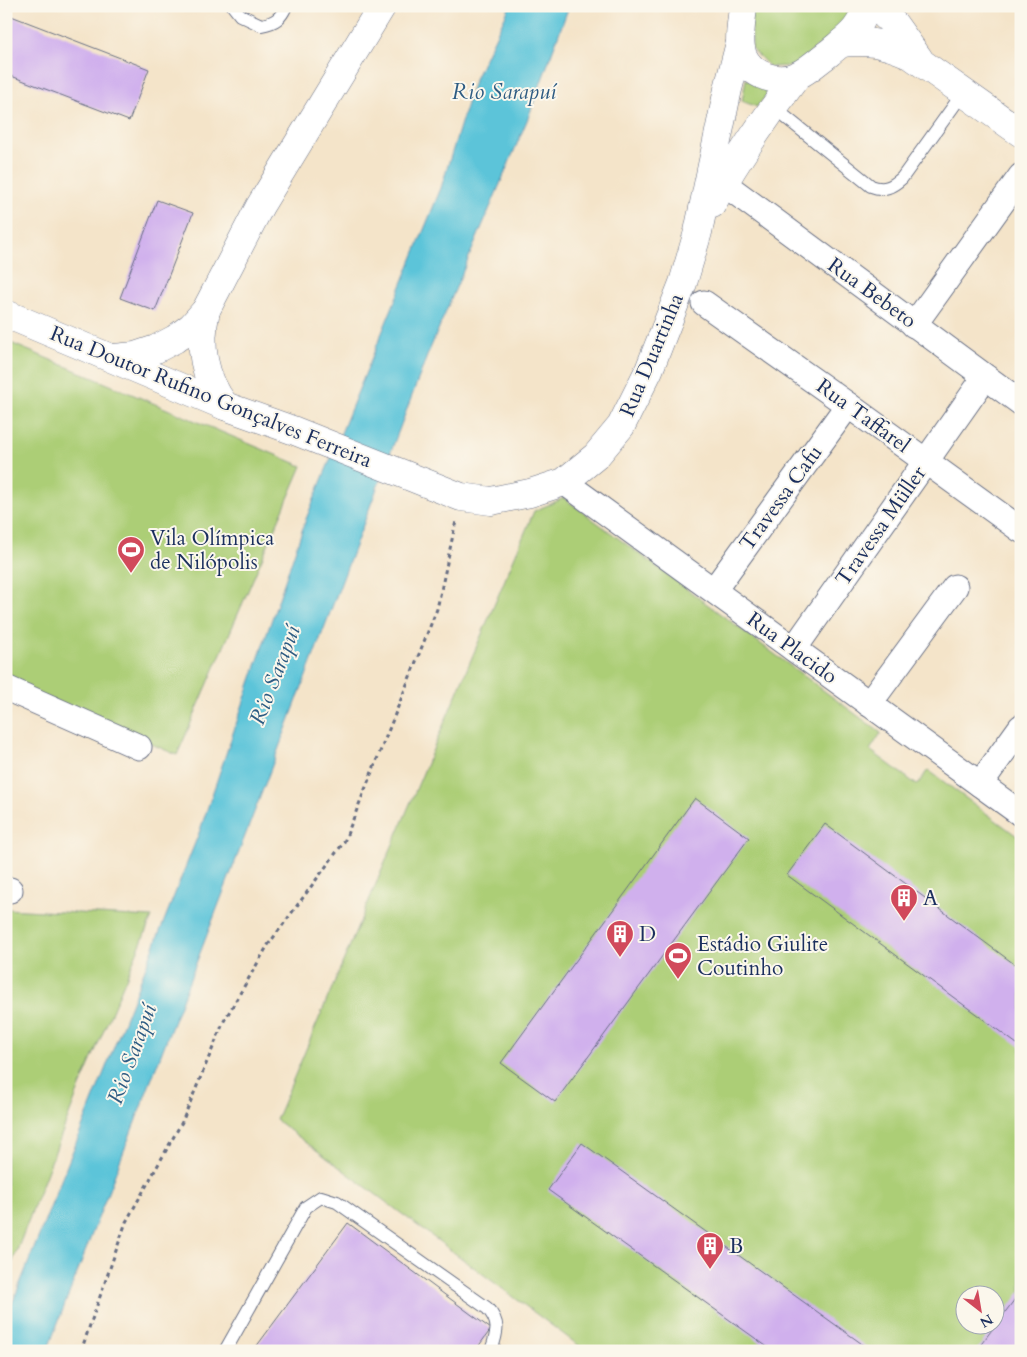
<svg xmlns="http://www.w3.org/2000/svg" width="1027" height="1357" font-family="Cardo,serif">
<rect width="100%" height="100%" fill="#fbf7ec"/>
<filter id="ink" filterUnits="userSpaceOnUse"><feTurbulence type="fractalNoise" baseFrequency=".02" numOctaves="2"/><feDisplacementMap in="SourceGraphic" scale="10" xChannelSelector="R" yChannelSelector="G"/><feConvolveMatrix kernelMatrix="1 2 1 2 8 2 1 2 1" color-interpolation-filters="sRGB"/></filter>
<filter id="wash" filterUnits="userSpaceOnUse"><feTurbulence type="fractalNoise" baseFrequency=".0096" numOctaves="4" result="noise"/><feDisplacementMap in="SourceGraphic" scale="20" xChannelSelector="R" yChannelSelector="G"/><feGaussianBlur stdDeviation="1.12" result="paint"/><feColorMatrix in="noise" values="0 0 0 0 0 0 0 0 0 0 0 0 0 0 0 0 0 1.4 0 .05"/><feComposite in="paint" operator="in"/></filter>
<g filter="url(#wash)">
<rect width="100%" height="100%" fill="#f4e4c9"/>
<!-- green -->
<g fill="#acce76" stroke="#647e6a" fill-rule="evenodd">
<polygon points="751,6 851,6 851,12 846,24 794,66 770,67 752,49"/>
<polygon points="746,79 772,89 757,107 742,101"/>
<polygon points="6,341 302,466 177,755 6,681"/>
<path d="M564,498L881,733L870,750L917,785L928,770L1021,839V1351H586L276,1120L534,511ZM964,1294H994V1324H964Z"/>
<polygon points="6,909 152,917 79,1089 6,1279"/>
</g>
<!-- water -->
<polygon fill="#5cc4d9" stroke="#3c7a9c" points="510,6 569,6 528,118 427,356 275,758 47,1351 6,1351 6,1319 199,833 306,519 441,188 474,81"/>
<g id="blocks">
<!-- building -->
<g fill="#d0b0ed">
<polygon points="6,14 149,69 129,121 6,74"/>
<polygon points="157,200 193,213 155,311 120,298"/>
<polygon points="695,798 749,838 555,1102 501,1063"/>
<polygon points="825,824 1021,969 1021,1047 787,875"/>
<polygon points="582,1143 872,1351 773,1351 548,1190"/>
<polygon points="348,1223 491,1329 475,1351 253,1351"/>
<polygon points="1021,1291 1021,1351 976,1351"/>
</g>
</g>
</g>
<g filter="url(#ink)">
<use href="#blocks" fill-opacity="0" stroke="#676e83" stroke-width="1"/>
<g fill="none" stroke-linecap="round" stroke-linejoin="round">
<defs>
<g id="service">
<path d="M233,6L240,15L261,25C275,23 281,18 286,6"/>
<path d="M773,107L871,186C884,191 892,187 902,178L963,93"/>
<path d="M225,1351L306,1207L321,1197L337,1202L487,1308C501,1323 497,1333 491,1351"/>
</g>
<g id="minor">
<polyline points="723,183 1021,403"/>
<polyline points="704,303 848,405 1021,530"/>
<polyline points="914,325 1021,176"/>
<polyline points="564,482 1021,814"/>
<polyline points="714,590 848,405"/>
<polyline points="794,649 985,377"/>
<polyline points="6,688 139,747"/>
<polyline points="869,704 955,587"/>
<polyline points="980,784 1021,727"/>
<polyline points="6,890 10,890"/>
</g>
<g id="secondary">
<path d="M743,6C742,21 737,41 743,56C752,76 778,85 798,75C809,70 819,60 829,53C844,40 864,28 865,6"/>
<polyline points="875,6 894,24 919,59"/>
<path d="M841,43C868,40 884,43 909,54L1021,133"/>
<path d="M712,204C737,158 766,117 797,76"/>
<path d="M206,310C198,346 203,377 225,406"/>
<polyline points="6,314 225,406 295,431 461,497 491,501 530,493 564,482 596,456 621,426 649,370 683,283 698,232 728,89 740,43"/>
<polyline points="114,358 135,356 156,349 175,339 192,326 206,310 260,206 382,6"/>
</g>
</defs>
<!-- service casing -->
<use href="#service" stroke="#676e83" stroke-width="14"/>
<!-- minor casing -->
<use href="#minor" stroke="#676e83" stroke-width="27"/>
<!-- secondary casing -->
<use href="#secondary" stroke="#676e83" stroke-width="29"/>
<!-- path -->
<polyline stroke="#676e83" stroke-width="3" stroke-dasharray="4 4" stroke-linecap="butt" points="81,1351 126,1222 182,1122 224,1021 268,945 344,842 437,609 456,521"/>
<!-- service -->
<use href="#service" stroke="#fff" stroke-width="12"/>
<!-- minor -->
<use href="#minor" stroke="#fff" stroke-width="25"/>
<!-- secondary -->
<use href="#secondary" stroke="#fff" stroke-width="28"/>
</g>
</g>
<!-- icons -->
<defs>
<symbol id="stadium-pin" viewBox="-11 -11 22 30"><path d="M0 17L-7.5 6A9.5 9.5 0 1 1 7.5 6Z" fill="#d1495b" stroke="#fbf7ec"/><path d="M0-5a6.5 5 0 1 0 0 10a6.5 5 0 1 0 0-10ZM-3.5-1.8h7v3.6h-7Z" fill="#fff"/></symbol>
<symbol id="building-pin" viewBox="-11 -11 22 30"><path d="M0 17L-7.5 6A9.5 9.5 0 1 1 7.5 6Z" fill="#d1495b" stroke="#fbf7ec"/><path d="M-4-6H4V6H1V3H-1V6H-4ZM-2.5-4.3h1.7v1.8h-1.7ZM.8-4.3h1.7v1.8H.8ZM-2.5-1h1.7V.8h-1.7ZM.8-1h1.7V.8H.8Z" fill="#fff"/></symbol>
</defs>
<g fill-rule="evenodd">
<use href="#stadium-pin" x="115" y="534" width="32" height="43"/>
<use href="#building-pin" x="888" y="882" width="32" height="43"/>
<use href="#building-pin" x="604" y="918" width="32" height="43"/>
<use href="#stadium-pin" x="662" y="940" width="32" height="43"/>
<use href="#building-pin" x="694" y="1230" width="32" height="43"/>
</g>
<g text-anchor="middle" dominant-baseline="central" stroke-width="4" stroke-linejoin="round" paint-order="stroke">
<!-- street labels -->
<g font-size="21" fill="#1b2f5e" stroke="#fbf7ec">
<text transform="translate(872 293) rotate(36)">Rua Bebeto</text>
<text transform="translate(652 355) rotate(-67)">Rua Duartinha</text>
<text transform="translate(211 397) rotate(22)">Rua Doutor Rufino Gonçalves Ferreira</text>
<text transform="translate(863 416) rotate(36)">Rua Taffarel</text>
<text transform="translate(781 498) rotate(-54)">Travessa Cafu</text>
<text transform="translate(881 526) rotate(-55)">Travessa Müller</text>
<text transform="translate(792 648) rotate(36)">Rua Placido</text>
</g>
<!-- poi labels -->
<g font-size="21" fill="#1b2f5e" stroke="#fbf7ec" text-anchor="start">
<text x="150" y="538">Vila Olímpica<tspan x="150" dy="24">de Nilópolis</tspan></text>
<text x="923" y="898">A</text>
<text x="639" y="934">D</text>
<text x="697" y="944">Estádio Giulite<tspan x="697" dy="24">Coutinho</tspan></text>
<text x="729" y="1246">B</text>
</g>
<!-- water labels -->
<g font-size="22" font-style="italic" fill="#2e5c83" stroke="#fbf7ec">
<text x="504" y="92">Rio Sarapuí</text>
<text transform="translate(275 675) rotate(-69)">Rio Sarapuí</text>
<text transform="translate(132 1054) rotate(-70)">Rio Sarapuí</text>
</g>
</g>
<!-- margin -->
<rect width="1027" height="1357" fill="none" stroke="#fbf7ec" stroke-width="25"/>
<!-- north arrow -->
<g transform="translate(980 1310) rotate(149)"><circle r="24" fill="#fbf7ec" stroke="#a1a7b3"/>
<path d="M0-4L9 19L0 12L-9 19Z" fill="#d1495b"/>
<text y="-8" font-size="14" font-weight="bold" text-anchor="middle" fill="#1b2f5e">N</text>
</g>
</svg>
